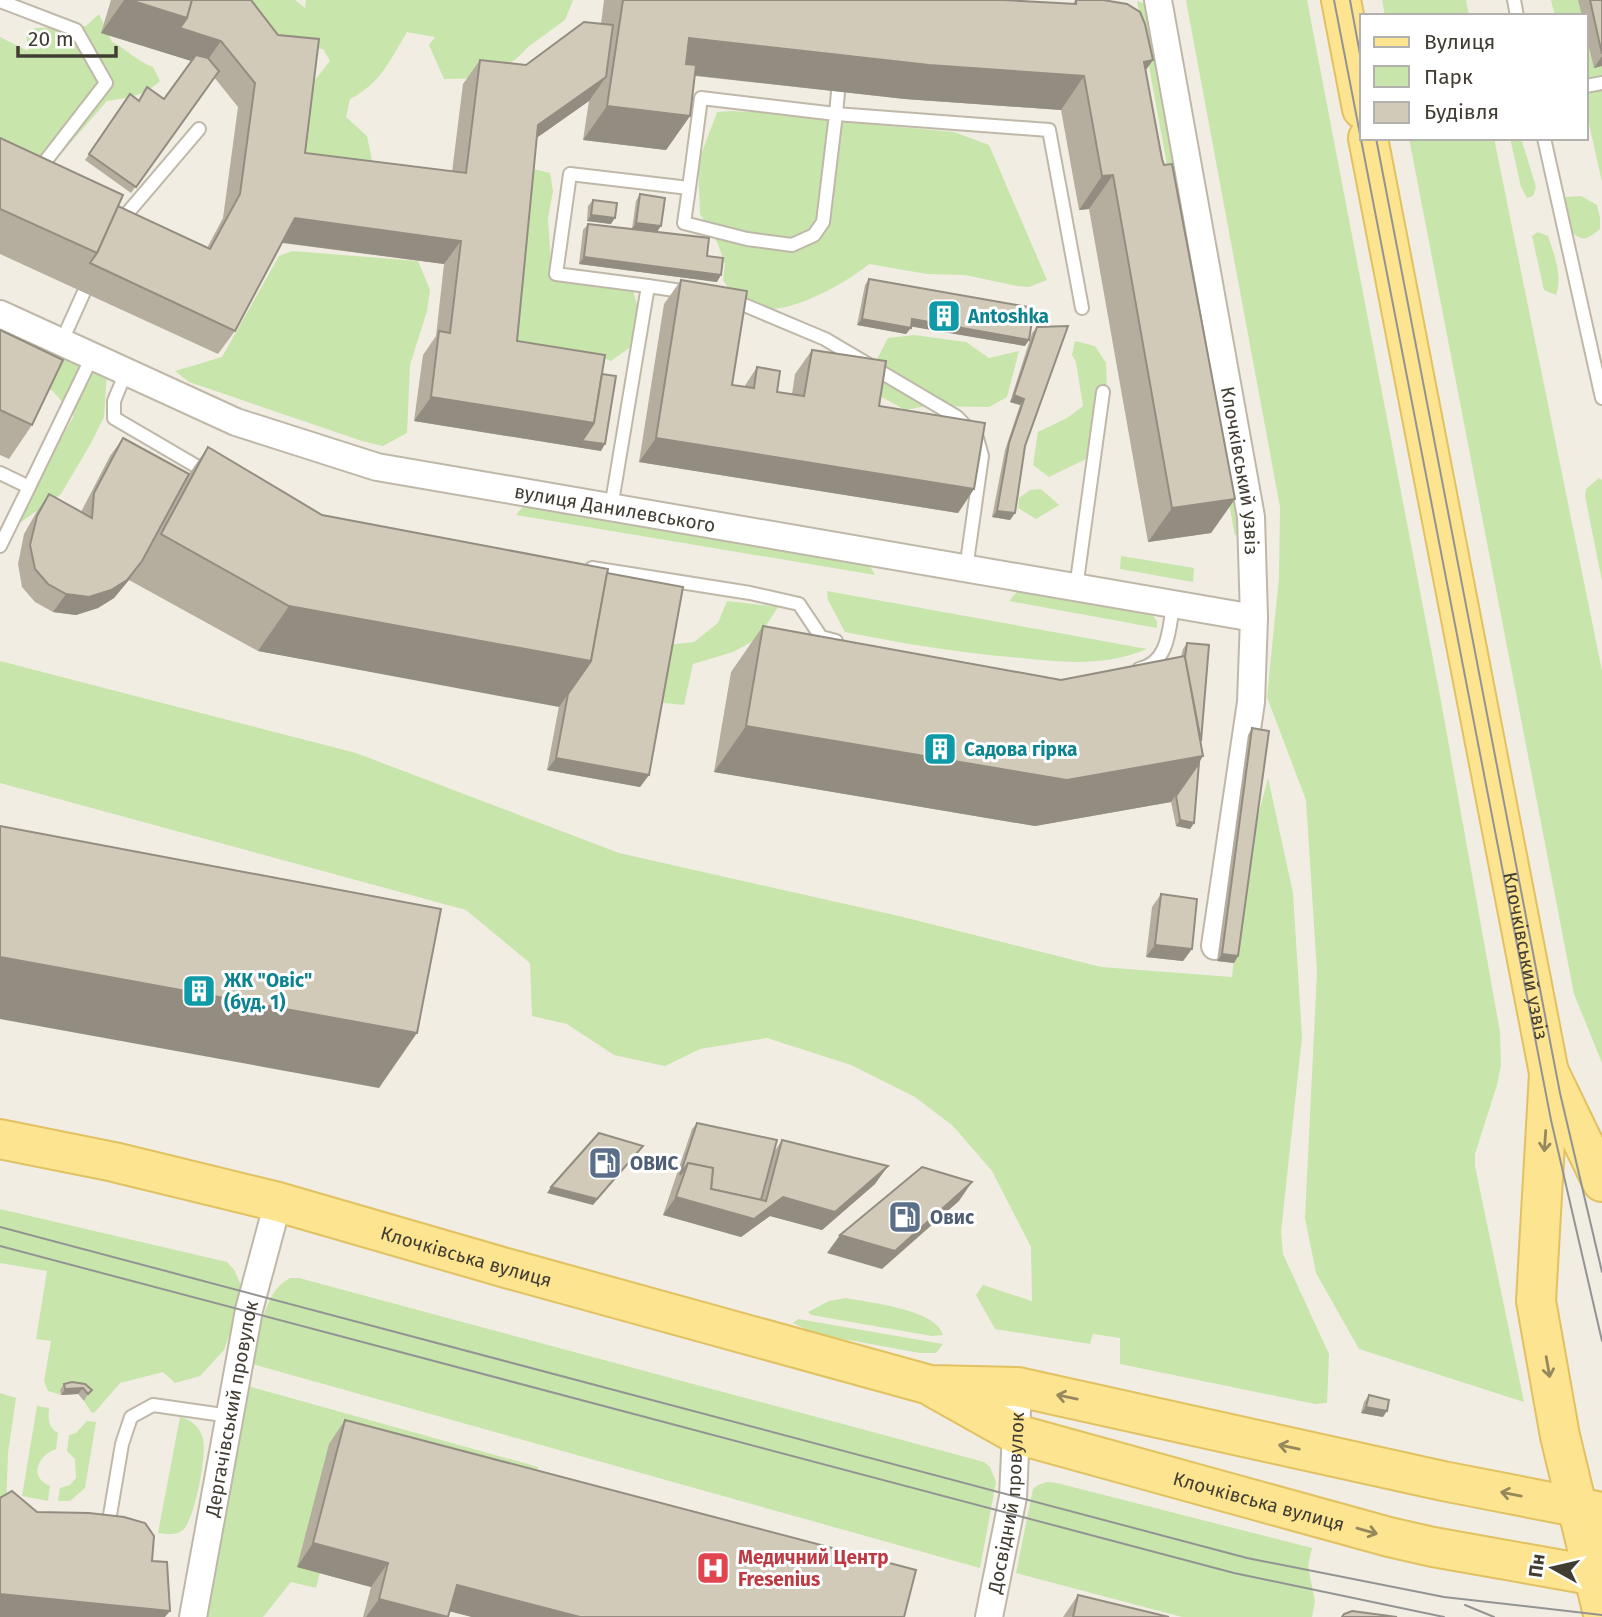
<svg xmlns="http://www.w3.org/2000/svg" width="1602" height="1617" font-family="'Fira Sans',sans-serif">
<rect width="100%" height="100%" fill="#f1ede3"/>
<!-- green -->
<g fill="#c8e5ab">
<path d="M207,0H295L305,8L306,0H573L565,20L528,47L516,59L485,78L444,79L429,45L435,37L407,32C390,60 381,83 350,99L346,117L367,136L372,160L358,179L301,168L303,95L330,61L323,49L296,46Z"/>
<polygon points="1186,0 1307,0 1441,701 1500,1032 1501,1065 1497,1085 1475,1154 1475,1166 1524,1402 1359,1349 1316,1273 1305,1218 1317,972 1306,800 1267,697 1279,578 1280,507"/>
<polygon points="1382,0 1466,0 1469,16 1385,16"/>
<polygon points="1551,0 1602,0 1602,182 1586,110 1586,16 1555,16"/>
<polygon points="1137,1 1153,6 1244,525 1235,536"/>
<path d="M99,14L112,42C127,49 136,61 153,67L160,81C144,96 127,98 107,101L58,157L17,160L0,154V37L28,51L26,33L36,28L86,26Z"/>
<path d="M731,111L797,114L857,123L954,132L989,145L1047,280L1029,287L1017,286L965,275L927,274L869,264C848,282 797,310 768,309C758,308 746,302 736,300L723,280L725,264L718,244L700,214L698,163L717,112Z"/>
<polygon points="1409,138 1494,138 1602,671 1602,1063 1574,994"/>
<polygon points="1510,138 1521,138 1536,187 1533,196 1527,198 1521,187"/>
<polygon points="529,168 550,173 553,191 548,218 551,264 572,282 633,291 638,307 632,346 611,361 598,356 524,351 513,335"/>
<path d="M1581,196L1597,205L1600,218V229C1584,242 1583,241 1567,229L1565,209L1566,197Z"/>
<path d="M1538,232L1548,236C1554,254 1563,276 1556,295L1544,290L1532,236Z"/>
<polygon points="292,251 418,261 430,290 427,311 410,365 407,433 383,446 362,441 189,382 175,371 222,357 279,256"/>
<polygon points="0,323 107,372 104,417 91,443 61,494 18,524 17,511 74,416 53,391 0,368"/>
<polygon points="914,335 966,342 989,358 1019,351 1007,397 989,407 926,406 905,410 880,396 873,367 888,338"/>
<polygon points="1075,341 1095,346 1106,363 1108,413 1086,459 1049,477 1033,465 1038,432 1067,418 1083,406 1076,362 1072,355"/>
<polygon points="1599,478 1602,480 1602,581 1585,496 1586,489"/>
<polygon points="1041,489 1059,505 1036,519 1018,508 1019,498 1030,490"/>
<polygon points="528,500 866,559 875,575 516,515"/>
<polygon points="1121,556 1194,568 1193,582 1120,569"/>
<polygon points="1024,584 1148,606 1157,622 1157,628 1009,601"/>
<path d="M827,591L1147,649C1100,668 1059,662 1010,657C954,652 900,643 845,632L828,600Z"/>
<polygon points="727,601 778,607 757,639 733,652 693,664 684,705 655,702 666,645 694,642 718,623"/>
<polygon points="0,661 356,753 619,853 899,916 1101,967 1232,977 1243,871 1268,778 1293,893 1302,1037 1281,1232 1283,1254 1329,1354 1327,1403 1315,1404 1120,1364 1120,1338 1093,1334 1090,1344 995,1329 976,1295 983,1285 1032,1301 1031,1247 992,1171 953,1126 915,1097 851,1065 767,1038 700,1049 665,1066 614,1055 567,1024 532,1016 530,963 466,910 0,783"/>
<polygon points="0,1209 227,1262 235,1271 241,1286 234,1321 224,1350 200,1376 175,1383 163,1372 120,1383 94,1413 91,1412 84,1401 87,1396 60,1390 61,1395 48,1391 44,1381 51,1341 36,1339 47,1271 0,1263"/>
<path d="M290,1278H299L984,1462L990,1467L996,1482L980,1568L252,1364C260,1337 262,1292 290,1278Z"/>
<path d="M846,1298C870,1303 936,1309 943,1335L932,1336L811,1315L808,1312L829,1301Z"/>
<polygon points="798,1319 943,1344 936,1353 920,1353 816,1334 793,1323"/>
<polygon points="248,1386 538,1467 530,1497 297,1567 320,1573 316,1588 291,1582 263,1617 206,1617"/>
<polygon points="0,1393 16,1398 8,1453 6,1509 0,1518"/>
<path d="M37,1406L49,1408C48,1419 48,1427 58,1433L56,1449C38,1455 28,1477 50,1486L48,1501L22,1496Z"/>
<path d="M180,1417C192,1420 200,1427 203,1439C207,1454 195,1517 184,1529C177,1536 167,1534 158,1533Z"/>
<polygon points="87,1421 96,1422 85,1488 70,1501 58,1501 60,1488 70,1485 76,1478 75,1459 67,1451 69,1435 76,1433"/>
<polygon points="1047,1482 1057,1483 1312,1548 1308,1566 1315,1602 1312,1617 1182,1617 1016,1573 1033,1489 1038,1485"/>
</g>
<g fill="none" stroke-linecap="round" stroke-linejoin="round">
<defs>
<g id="lane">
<polyline points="1514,0 1517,16"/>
<polyline points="0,1 76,30 106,83 37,172"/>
<polyline points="1586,86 1602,83"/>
<polyline points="838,92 836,114 1049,130 1082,308"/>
<polyline points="1544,138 1602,398"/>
<polyline points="119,223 199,129"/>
<polyline points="648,286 556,274 570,174 689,188 701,98 836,114 823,222 814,235 792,245 747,239 684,223 689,188"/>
<polyline points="730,299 825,339 957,417 977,438 982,456 966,569"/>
<polyline points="61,343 84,292"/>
<polyline points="126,372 114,401 114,418 208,473"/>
<polyline points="0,473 29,487 92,357"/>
<polyline points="611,508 648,286 688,292"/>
<polyline points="0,546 29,487"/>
<polyline points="592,568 750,593 799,604 821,637 836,641"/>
<polyline points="1076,588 1103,392"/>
<path d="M1139,669C1169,663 1169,629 1173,605"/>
<polyline points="101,1528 109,1521 122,1444 131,1417 153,1405 230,1416"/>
</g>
<g id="street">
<path id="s1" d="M1158,0L1251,517L1254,618L1251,702L1215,946"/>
<path id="s2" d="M0,314L236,422L377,467L1254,618"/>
<path id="s3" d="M193,1617L249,1310L278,1202"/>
<path id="s4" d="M989,1617L1013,1497L1018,1387"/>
</g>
<g id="primary">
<polyline points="1341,0 1362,109"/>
<path id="s5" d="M1368,138L1549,1073L1536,1301L1560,1436L1602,1610"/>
<polyline points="1550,1074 1602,1182"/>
<path id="s6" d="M0,1139L114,1162L278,1202L506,1268L930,1385L1018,1387L1443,1481L1602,1512"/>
<path id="s7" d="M934,1388L1016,1434L1389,1537L1433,1547L1602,1577"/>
</g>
</defs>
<!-- lane casing -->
<use href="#lane" stroke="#bfb8a9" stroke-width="16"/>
<!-- street casing -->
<use href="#street" stroke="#bfb8a9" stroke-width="30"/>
<!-- primary casing -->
<use href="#primary" stroke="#e1c161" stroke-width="42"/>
<!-- lane -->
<use href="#lane" stroke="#fff" stroke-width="12"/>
<!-- street -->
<use href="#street" stroke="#fff" stroke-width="26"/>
<!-- primary -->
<use href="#primary" stroke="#fce490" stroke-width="38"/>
<!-- tram -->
<g stroke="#939393" stroke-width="2">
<polyline points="1334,0 1551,1120 1602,1341"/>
<polyline points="1350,0 1362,65"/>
<polyline points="1376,138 1560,1093 1602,1272"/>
<polyline points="0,1227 1247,1558 1444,1597 1602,1615"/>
<polyline points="0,1246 1234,1573 1444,1617"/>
<polyline points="1465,1605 1494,1617"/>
</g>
</g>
<!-- wall -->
<g fill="#b5ae9e">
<polygon points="111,0 251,0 305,153 452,172 463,84 480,60 526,65 601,24 604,0 1003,0 1073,4 1075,0 1103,0 1145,71 1164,165 1235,499 1211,533 1148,542 1089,209 1079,210 1061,110 905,99 695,76 690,116 666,150 583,140 589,101 536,138 517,341 602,374 601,451 414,421 423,355 436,336 444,264 282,243 235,331 218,354 0,254 0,138 118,206 207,248 223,218 238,107 214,77 131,193 85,160 130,94 138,101 164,99 192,61 101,33"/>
<polygon points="1578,0 1602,0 1602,66 1594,68 1586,35 1586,16 1582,16"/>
<polygon points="640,194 657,232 707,256 717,282 579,264 583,230 588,224 632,229 636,201"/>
<polygon points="593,200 611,224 587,221 588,206"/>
<polygon points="869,279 1025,346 911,326 906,334 857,325 865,285"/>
<polygon points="681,280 732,385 744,387 757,367 777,392 792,394 795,374 812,350 974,489 958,513 639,462 664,304"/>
<polygon points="1037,327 1025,446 1015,513 1010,520 992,517 1005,450 1020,405 1010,402 1032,333"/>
<polygon points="0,330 32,425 9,459 0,455"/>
<polygon points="123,438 189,474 208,447 322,515 607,573 649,775 640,787 547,770 559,706 258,651 129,580 114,598 98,608 76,615 53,612 35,602 22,587 18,564 24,534 36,513 49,494 81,512 110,456"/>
<polygon points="763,626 1061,680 1181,657 1183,649 1187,643 1203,756 1199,763 1194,823 1190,829 1176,826 1171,802 1035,826 714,772 731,672"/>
<polygon points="1252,728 1238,956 1234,963 1217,961 1248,735"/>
<polygon points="1161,894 1192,949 1183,961 1146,957 1152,907"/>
<polygon points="697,1123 774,1152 782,1140 875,1184 822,1230 770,1216 741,1237 663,1215 692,1129"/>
<polygon points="64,1384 85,1384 88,1394 84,1401 78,1394 61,1395 60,1390"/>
<polygon points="1369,1395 1383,1417 1361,1413 1364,1402"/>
<polygon points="345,1420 904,1617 472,1617 450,1611 448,1617 363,1617 371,1587 297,1567 329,1444"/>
<polygon points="1078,1595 1169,1617 1063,1617"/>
</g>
<!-- shaded-wall -->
<g fill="#938d81">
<polygon points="124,0 130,0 187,18 221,41 204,65 101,33"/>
<polygon points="689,38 1084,76 1061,110 905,99 665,72"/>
<polygon points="1602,56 1602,66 1594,68"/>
<polygon points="1153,60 1129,94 1144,62"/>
<polygon points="606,77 589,101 521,149 538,125"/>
<polygon points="607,106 690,116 666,150 583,140"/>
<polygon points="1113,175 1089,209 1079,210 1102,176"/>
<polygon points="591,215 615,218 611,224 587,221"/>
<polygon points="295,218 461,241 444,264 278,242"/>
<polygon points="636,223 661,226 657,232 632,229"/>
<polygon points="584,257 721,275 717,282 579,264"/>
<polygon points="862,319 911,328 906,334 857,325"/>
<polygon points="912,319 1029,340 1025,346 908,326"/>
<polygon points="1014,395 1024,399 1020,405 1010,402"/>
<polygon points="431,397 594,423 605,444 601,451 414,421"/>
<polygon points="656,438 974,489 958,513 639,462"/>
<polygon points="1235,499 1211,533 1148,542 1172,508"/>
<polygon points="997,511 1015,513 1010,520 992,517"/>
<polygon points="142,561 129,580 114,598 98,608 76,615 53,612 66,594"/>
<polygon points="289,606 591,661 559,707 258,651"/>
<polygon points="746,726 1203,756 1171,802 1035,826 714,772"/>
<polygon points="556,758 649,775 640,787 547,770"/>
<polygon points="1180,820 1194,823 1190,829 1176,826"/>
<polygon points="1155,945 1192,949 1183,961 1146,957"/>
<polygon points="1222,954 1238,956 1234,963 1217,961"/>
<polygon points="0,957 417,1033 379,1088 0,1019"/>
<polygon points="643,1146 593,1205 547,1193 551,1187"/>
<polygon points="888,1166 875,1184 822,1230 770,1216 741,1237 663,1215 676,1197 754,1219 783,1197"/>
<polygon points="972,1182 959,1201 882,1269 827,1253 840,1235"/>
<polygon points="83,1388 78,1394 61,1395 65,1389"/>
<polygon points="1366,1407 1387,1411 1383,1417 1361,1413"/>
<polygon points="313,1543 388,1563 371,1587 297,1567"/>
<polygon points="457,1585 580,1617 472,1617 440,1609"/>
<polygon points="0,1594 170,1611 165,1617 0,1617"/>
<polygon points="379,1599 447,1617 366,1617"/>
</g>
<!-- building -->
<g fill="#d2cab8" stroke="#938d81" stroke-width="2">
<polygon points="130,0 192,0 187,18"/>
<polygon points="192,0 251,0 278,35 319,39 305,153 466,173 480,60 526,65 584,22 613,25 606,77 538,125 517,341 605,355 594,423 431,397 439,331 450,333 461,241 295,218 235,331 90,263 97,253 118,206 210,249 240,194 255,83 221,41 180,28 187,18"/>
<polygon points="623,0 1003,0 1076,4 1076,0 1103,0 1127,4 1140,12 1145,24 1153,60 1144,62 1162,159 1164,165 1172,164 1235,499 1172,508 1113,175 1102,176 1084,76 929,65 689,38 686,64 696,65 690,116 607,106"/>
<polygon points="1590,0 1602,0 1602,54"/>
<polygon points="196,55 208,58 219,71 136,187 89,154 130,94 139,101 147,87 164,99"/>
<polygon points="0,138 123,195 97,253 0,209"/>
<polygon points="640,194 665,198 661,226 636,223"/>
<polygon points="593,200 617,203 615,218 591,215"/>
<polygon points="588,224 709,238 707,256 723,258 721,275 584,257"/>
<polygon points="869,279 1034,308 1029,340 912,319 911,328 862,319"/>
<polygon points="681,280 747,291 732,385 754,388 757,367 780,371 777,392 804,396 812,350 886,361 879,406 985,423 974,489 656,438"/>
<polygon points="1068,326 1025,446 1015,513 997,511 1009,443 1024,399 1014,395 1037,327"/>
<polygon points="0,330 63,360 32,425 0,410"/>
<polygon points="602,374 616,376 605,444 582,441 594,423"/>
<polygon points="123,438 189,474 142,561 127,580 111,590 89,597 66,594 48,584 35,569 30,545 37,516 49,494 92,518 94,493"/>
<polygon points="208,447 322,515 608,569 591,661 289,606 161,534"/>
<polygon points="607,573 683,587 649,775 556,758 568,694 591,661"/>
<polygon points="763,626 1061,680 1185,656 1203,756 1067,780 746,726"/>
<polygon points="1187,643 1209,645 1201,741 1185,657"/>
<polygon points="1252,728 1269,731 1238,956 1222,954"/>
<polygon points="1199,763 1194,823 1180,820 1176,796"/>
<polygon points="0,826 441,909 417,1033 0,957"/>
<polygon points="1161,894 1197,899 1192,949 1155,945"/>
<polygon points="697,1123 777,1140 761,1200 711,1189 713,1168 688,1163 680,1175"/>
<polygon points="599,1133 643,1146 597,1199 551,1187"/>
<polygon points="782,1140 888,1166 835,1212 783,1197 754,1219 676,1197 688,1163 713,1168 711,1189 766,1201"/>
<polygon points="922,1167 972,1182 895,1251 840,1235"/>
<polygon points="72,1382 85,1384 92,1390 88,1394 83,1388 65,1389 64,1384"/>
<polygon points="1369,1395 1389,1400 1387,1411 1366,1407"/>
<polygon points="345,1420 916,1570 904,1617 580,1617 457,1585 448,1617 379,1599 388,1563 313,1543"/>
<polygon points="12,1491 37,1512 89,1513 124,1517 145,1523 154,1536 152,1561 167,1562 170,1611 0,1594 0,1498"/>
<polygon points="1078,1595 1169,1617 1073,1617"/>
<polygon points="1352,1611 1397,1617 1342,1617 1344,1614"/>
</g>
<!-- one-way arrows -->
<defs><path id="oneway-shaft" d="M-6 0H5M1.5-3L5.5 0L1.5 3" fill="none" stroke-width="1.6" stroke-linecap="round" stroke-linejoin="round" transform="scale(1.75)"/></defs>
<g stroke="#96885d">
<use href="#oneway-shaft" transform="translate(1545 1141) rotate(94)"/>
<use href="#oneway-shaft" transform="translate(1548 1367) rotate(80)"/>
<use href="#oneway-shaft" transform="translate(1067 1397) rotate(-168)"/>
<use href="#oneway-shaft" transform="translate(1289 1447) rotate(-168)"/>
<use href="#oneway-shaft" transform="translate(1511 1494) rotate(-169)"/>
<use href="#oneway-shaft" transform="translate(1367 1531) rotate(16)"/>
</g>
<!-- icons -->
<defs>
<symbol id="building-square" viewBox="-11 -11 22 22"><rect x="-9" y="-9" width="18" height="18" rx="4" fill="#0f9aa8" stroke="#fff"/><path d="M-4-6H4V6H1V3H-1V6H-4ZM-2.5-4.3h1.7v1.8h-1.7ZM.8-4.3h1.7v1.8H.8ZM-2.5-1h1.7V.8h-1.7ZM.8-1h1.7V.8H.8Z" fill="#fff"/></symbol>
<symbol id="fuel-square" viewBox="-11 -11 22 22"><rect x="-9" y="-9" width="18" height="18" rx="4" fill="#5c6f8a" stroke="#fff"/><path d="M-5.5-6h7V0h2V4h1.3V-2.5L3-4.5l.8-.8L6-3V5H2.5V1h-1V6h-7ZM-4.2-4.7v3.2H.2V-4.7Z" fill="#fff"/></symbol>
<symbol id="hospital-square" viewBox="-11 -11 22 22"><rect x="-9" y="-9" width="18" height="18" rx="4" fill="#e0444e" stroke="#fff"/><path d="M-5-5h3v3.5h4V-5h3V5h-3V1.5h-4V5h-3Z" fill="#fff"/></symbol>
</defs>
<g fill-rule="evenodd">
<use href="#building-square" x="925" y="297" width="38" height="38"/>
<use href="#building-square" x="921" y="730" width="38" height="38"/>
<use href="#building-square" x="180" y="972" width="38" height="38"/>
<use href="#fuel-square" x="586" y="1144" width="38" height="38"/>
<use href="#fuel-square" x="886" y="1198" width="38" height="38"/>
<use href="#hospital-square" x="694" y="1549" width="38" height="38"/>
</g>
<g text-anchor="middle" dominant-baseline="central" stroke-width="6" stroke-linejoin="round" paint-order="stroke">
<!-- culture labels -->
<g font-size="19" font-weight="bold" fill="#0d838f" stroke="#fff" text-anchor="start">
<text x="968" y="316">Antoshka</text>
<text x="964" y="749">Садова гірка</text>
<text x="224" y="980">ЖК "Овіс"<tspan x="224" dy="22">(буд. 1)</tspan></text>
</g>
<!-- street labels -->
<g font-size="19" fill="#423d33" stroke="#fff">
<text stroke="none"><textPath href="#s1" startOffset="478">Клочківський узвіз</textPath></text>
<text stroke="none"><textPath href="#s2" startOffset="649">вулиця Данилевського</textPath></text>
<text stroke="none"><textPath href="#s5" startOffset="833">Клочківський узвіз</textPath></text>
<text stroke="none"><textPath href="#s6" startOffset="481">Клочківська вулиця</textPath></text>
<text stroke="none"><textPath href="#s3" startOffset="212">Дергачівський провулок</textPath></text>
<text stroke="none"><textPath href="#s7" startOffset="346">Клочківська вулиця</textPath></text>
<text stroke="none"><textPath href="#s4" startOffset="116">Досвідний провулок</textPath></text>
</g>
<!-- service labels -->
<g font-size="19" font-weight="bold" fill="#4e5e75" stroke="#fff" text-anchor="start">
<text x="630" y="1163">ОВИС</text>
<text x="930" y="1217">Овис</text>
</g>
<!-- health labels -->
<g font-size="19" font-weight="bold" fill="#be3a42" stroke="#fff" text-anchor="start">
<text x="738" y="1557">Медичний Центр<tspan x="738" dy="22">Fresenius</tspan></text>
</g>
</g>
<!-- legend -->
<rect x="1360" y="14" width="228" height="126" fill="#ffffff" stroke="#b3b1ad" stroke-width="2"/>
<rect x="1374" y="37" width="35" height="10" fill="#fce490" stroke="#b3b1ad" stroke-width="2"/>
<text x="1424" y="49" font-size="21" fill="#423d33">Вулиця</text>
<rect x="1374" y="66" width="35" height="21" fill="#c8e5ab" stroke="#b3b1ad" stroke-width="2"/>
<text x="1424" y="84" font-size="21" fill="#423d33">Парк</text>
<rect x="1374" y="102" width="35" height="21" fill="#d2cab8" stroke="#b3b1ad" stroke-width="2"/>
<text x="1424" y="119" font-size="21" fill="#423d33">Будівля</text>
<!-- north arrow -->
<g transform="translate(1553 1568) rotate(278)" stroke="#ffffff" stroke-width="5" paint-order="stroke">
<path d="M0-5L12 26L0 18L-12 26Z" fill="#423d33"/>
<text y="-10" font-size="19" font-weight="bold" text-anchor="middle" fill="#423d33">Пн</text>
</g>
<!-- scale -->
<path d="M18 46v10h98v-10" fill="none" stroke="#423d33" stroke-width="3.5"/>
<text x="28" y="46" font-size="21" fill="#423d33" stroke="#ffffff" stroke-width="5" paint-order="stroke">20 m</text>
</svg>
